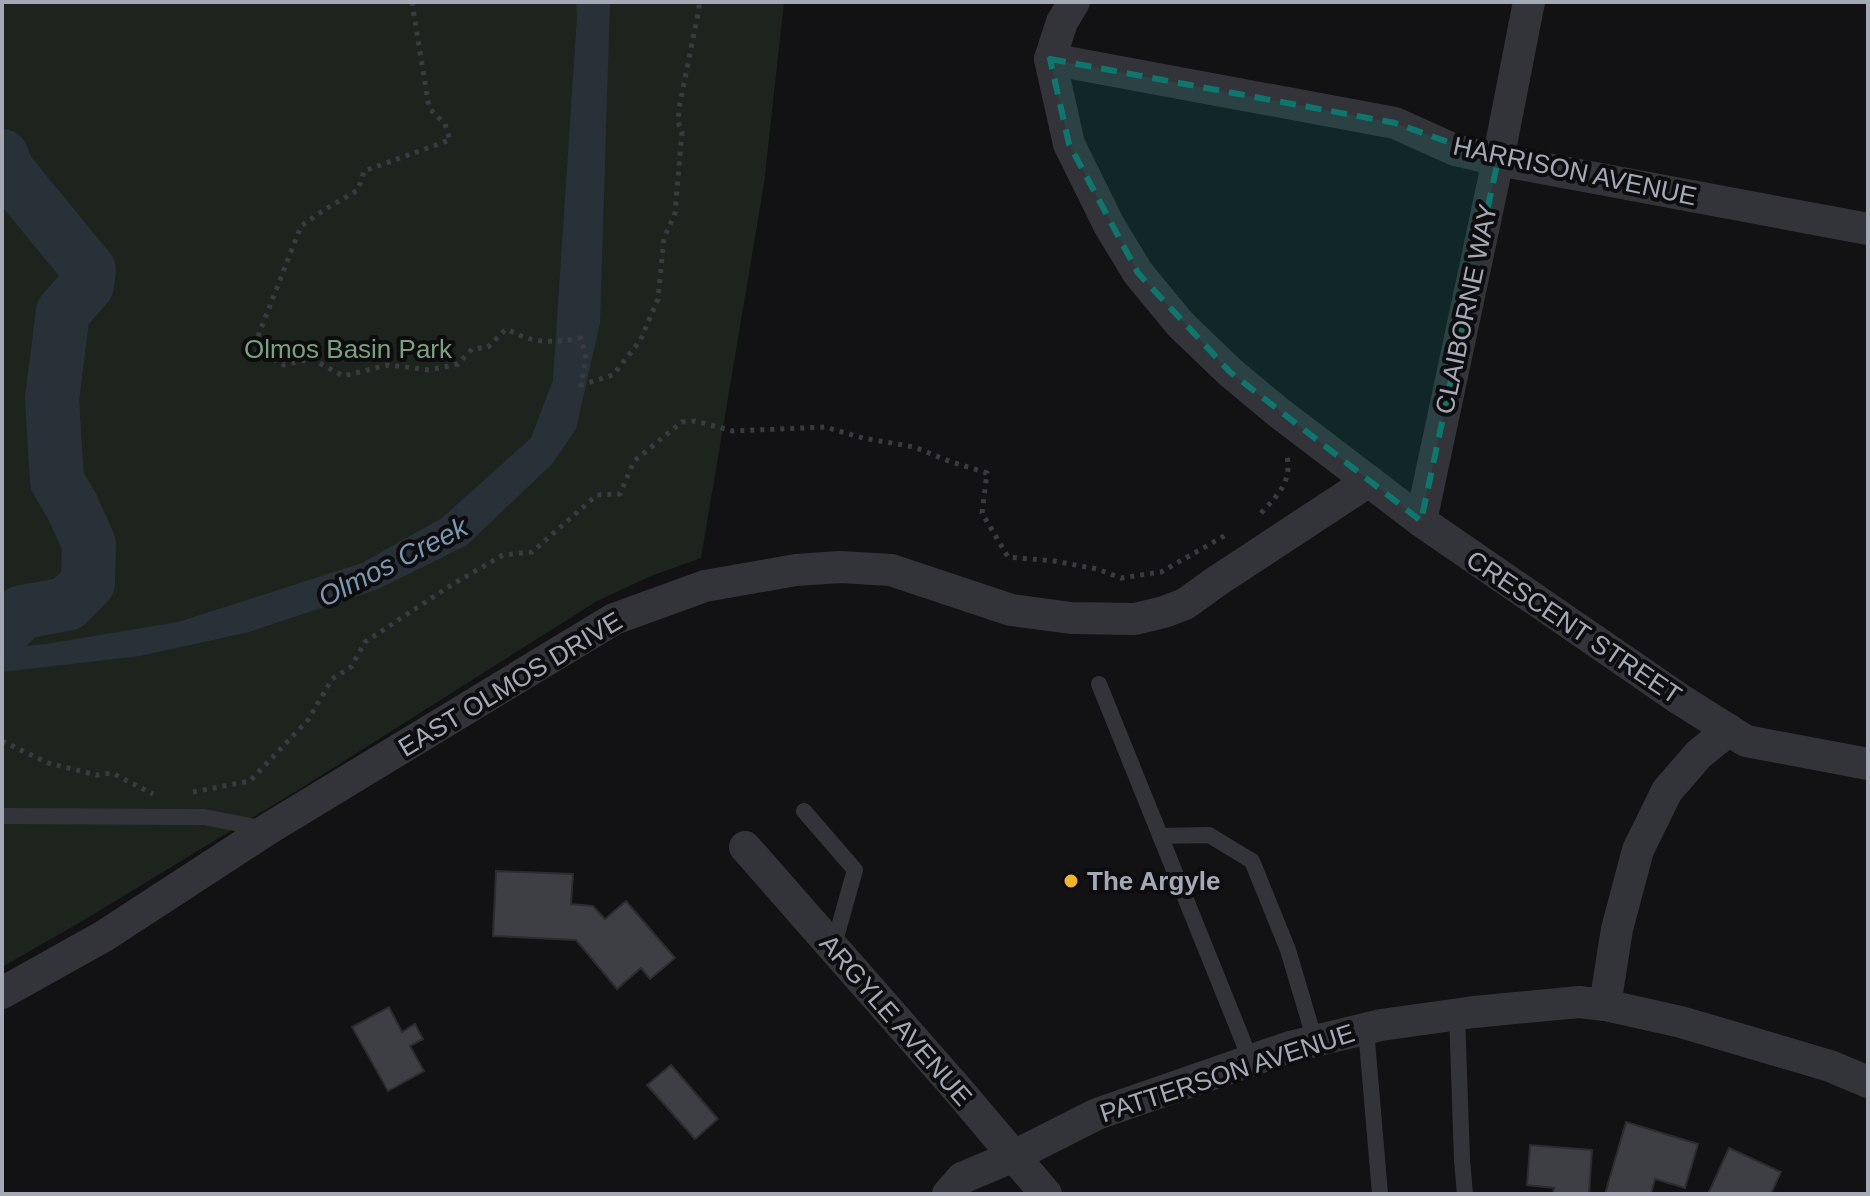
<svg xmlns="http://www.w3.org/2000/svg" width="1870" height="1196" font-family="Arial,sans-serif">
<rect width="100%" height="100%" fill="#121214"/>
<!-- green -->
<polygon fill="#1d241e" points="2,2 784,2 764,184 701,558 651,576 597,601 303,787 84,920 2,967"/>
<!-- water -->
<polygon fill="#293138" points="576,2 610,2 600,323 576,429 552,464 467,545 376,590 249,632 140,656 2,672 2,648 46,644 178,622 362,563 442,518 531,438 553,380 577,17"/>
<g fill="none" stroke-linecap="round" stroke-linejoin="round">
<!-- river -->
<polyline stroke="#293138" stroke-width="54" points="2,156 7,170 89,270 87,285 63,312 52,399 57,481 72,506 89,544 88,583 67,604 22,612 2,633"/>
</g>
<!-- building -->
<g fill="#3e3f44" stroke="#2c2c30" stroke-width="2">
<polygon points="496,871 573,874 571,904 593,906 605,919 626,901 675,958 650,979 641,968 617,989 576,940 493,936"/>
<polygon points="389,1007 402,1032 415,1024 423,1039 410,1046 424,1071 388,1091 352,1027"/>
<polygon points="671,1065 718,1119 695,1139 647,1085"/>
<polygon points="1626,1122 1698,1144 1685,1188 1655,1179 1651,1194 1605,1194"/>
<polygon points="1530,1145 1592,1150 1589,1194 1553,1194 1554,1188 1527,1185"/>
<polygon points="1729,1148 1781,1172 1771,1194 1708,1194"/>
</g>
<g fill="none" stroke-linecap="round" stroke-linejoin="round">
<!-- path -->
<g stroke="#393b40" stroke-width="5" stroke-dasharray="4 6" stroke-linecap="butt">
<path d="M412,2L429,108L445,124L450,140L364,171L358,190L324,210L301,226L253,349L284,365L312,359L343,376L388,365L429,370L458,364L472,349L488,347L506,329C536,344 548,343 581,338L586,359L581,385L613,375L640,341L658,299L664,238L675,213L682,132L678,122L679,108L699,9V2"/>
<path d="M1261,513C1278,495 1292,482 1287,456"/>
<polyline points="2,741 48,763 97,775 112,773 153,794"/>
<polyline points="193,792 250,781 308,720 332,679 351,667 365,642 453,584 503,555 532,552 597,495 620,494 634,461 682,422 695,421 733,431 825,427 863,438 914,447 949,461 987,473 982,513 1008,557 1054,561 1097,569 1121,578 1161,572 1226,535"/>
</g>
<!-- lane -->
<g stroke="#333439" stroke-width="16">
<polyline points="1099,684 1251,1061"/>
<polyline points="804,811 855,870 833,948"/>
<polyline points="2,816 204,817 266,829"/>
<polyline points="1160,836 1209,835 1252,861 1288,950 1315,1041"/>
<polyline points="1457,1014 1462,1160 1465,1194"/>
<polyline points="1366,1029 1380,1194"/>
</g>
<!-- street -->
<g stroke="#333439" stroke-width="32">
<polyline points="1074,2 1062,22 1050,59 1069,144 1109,225 1138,273 1181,325 1230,372 1278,412 1421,521 1678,698 1746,741 1868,764"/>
<polyline points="1050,59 1395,123 1455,150 1498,160 1868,229"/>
<polyline points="1421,521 1498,160 1529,2"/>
<polyline points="745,847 959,1091 1046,1194"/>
<polyline points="2,993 104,936 268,829 614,619 705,586 796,570 840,567 891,570 1011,610 1071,618 1135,619 1164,612 1185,604 1217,581 1369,481"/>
<polyline points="1605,1005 1617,929 1638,850 1667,791 1699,754 1729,730"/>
<polyline points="948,1194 962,1178 1014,1156 1097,1114 1290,1047 1381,1025 1474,1012 1579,1002 1605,1005 1681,1022 1830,1066 1868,1082"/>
</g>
</g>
<!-- marked area -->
<path fill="#0f766e" fill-opacity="0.2" stroke="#0f766e" stroke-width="6" stroke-dasharray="16 10" stroke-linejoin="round" d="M1050,59L1395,123L1498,160L1421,521L1230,372L1138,273L1069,144Z"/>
<!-- markers -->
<circle fill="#f2b42c" stroke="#0d0d0f" stroke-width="3" cx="1071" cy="881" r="8"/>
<g text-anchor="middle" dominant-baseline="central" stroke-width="8" stroke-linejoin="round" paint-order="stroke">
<!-- street labels -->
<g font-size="26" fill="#a4a9b5" stroke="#0d0d0f">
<text transform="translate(1575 171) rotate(12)">HARRISON AVENUE</text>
<text transform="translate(1466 309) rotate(-78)">CLAIBORNE WAY</text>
<text transform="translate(1574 627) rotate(34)">CRESCENT STREET</text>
<text transform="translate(510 684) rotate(-31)">EAST OLMOS DRIVE</text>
<text transform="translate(896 1020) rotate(49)">ARGYLE AVENUE</text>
<text transform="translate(1227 1073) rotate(-18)">PATTERSON AVENUE</text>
</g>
<!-- park labels -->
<g font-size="26" fill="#7aa07e" stroke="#0d0d0f">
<text x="348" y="349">Olmos Basin Park</text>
</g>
<!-- poi labels -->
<g font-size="26" font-weight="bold" fill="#a4a9b5" stroke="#0d0d0f" text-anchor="start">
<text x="1087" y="881">The Argyle</text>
</g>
<!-- water labels -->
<g font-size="28" font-style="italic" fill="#7a96b0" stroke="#0d0d0f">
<text transform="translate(393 562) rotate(-27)">Olmos Creek</text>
</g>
</g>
<!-- border -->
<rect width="1870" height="1196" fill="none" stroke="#a4a9b5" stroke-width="8"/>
</svg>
